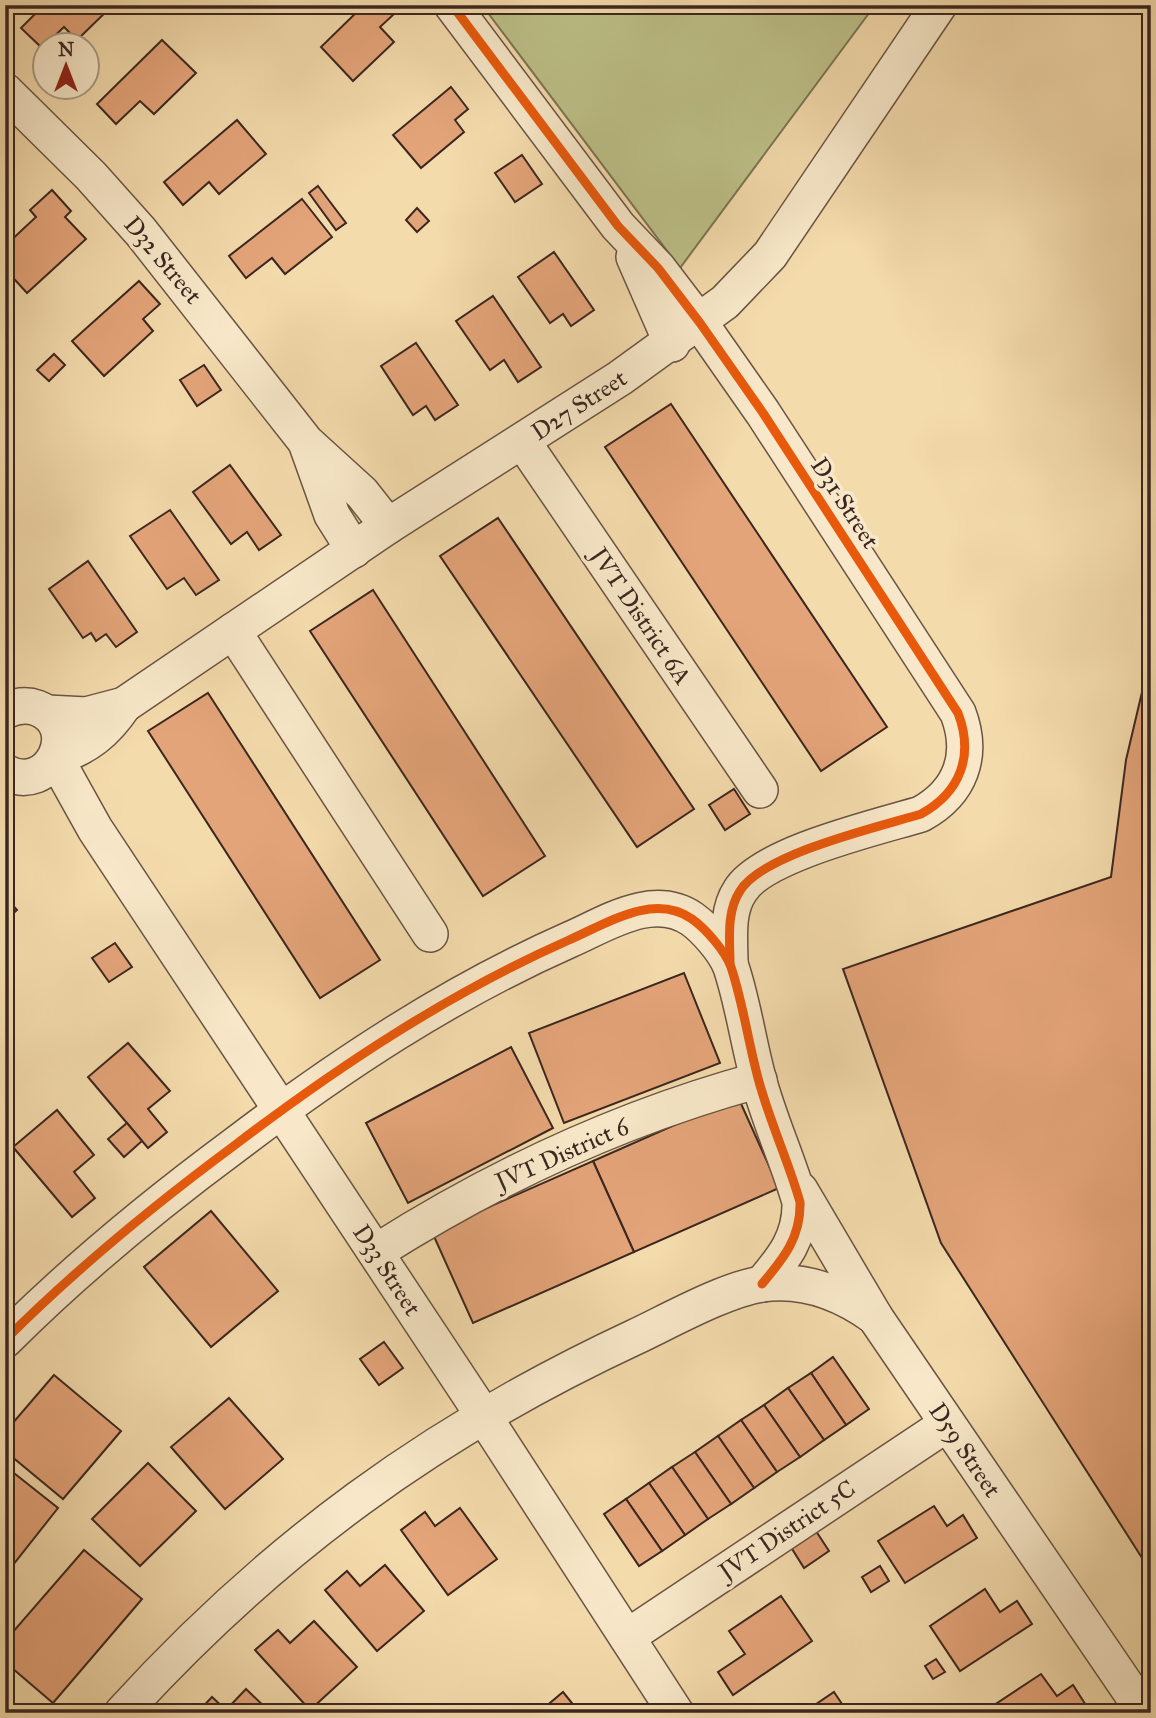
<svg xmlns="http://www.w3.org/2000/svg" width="1156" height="1718" font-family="'IM FELL Great Primer',serif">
<rect width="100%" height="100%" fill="#f4dbac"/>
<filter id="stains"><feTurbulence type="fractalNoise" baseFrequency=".00286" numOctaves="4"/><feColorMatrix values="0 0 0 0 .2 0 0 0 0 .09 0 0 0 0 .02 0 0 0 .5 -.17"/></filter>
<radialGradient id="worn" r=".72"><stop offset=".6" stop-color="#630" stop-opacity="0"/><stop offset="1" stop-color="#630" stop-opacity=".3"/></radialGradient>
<!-- green -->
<polygon fill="#bdc088" stroke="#7c7454" stroke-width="2" points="482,5 875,5 680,268"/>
<!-- building -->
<g fill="#e4a479" stroke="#3b2720" stroke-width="2">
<polygon points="44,5 113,5 77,40 64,27 42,48 21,28"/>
<polygon points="364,5 384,5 393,15 380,27 394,42 353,81 321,47"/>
<polygon points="162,40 196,73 154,114 140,101 116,124 97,104"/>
<polygon points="451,87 468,109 455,120 464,132 421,168 393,135"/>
<polygon points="237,120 266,154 219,194 209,182 183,205 164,182"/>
<polygon points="522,155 542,184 515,202 495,173"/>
<polygon points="318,186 346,223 336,230 309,193"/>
<polygon points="52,190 71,211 65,217 86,239 27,293 5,269 5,246 36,217 30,210"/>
<polygon points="302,199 332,237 285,274 272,258 246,278 229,256"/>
<polygon points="417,208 429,221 417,232 406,220"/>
<polygon points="554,252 594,310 571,326 563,314 550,323 518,277"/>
<polygon points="139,281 160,304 143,319 153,331 104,376 72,341"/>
<polygon points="493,296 541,367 518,382 504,360 490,370 456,321"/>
<polygon points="416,343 458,405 435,420 426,406 413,415 381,366"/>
<polygon points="54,354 65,365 49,381 37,370"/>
<polygon points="204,365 221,390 197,406 180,380"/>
<polygon points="671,404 887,727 821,771 605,447"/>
<polygon points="230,465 281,535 259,550 247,532 231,544 193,492"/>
<polygon points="170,510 219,580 196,595 184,578 167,589 130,536"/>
<polygon points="498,518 694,809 637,847 440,556"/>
<polygon points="88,561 137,632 116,647 106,634 96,641 91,633 83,638 49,589"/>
<polygon points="373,590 545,856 483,896 310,631"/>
<polygon points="1151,654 1151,1572 941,1243 843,969 1111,877 1126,760"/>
<polygon points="208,693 380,960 320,998 148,731"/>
<polygon points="734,789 750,814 725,830 709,805"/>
<polygon points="5,897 17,910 5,921"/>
<polygon points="115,943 132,967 109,982 92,958"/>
<polygon points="684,973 720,1063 564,1123 529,1033"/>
<polygon points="128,1043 170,1091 148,1109 167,1132 148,1148 88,1077"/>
<polygon points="511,1047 553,1128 408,1203 366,1123"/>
<polygon points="738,1097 779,1188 634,1252 593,1161"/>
<polygon points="57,1110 94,1155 74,1172 95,1198 72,1217 13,1147"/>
<polygon points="127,1123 142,1141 124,1157 108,1139"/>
<polygon points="593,1161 634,1252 473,1323 432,1232"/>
<polygon points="211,1211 278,1291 211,1347 144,1267"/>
<polygon points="384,1342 403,1368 379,1385 360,1359"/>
<polygon points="833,1357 869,1409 846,1425 811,1373"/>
<polygon points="811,1373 846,1425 824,1440 788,1388"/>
<polygon points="54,1375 121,1431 63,1499 5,1451 5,1432"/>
<polygon points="788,1388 824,1440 800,1457 764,1405"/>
<polygon points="229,1398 283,1459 225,1509 171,1447"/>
<polygon points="764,1405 800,1457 777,1472 741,1420"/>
<polygon points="741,1420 777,1472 754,1488 718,1436"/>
<polygon points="718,1436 754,1488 731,1504 695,1452"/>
<polygon points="695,1452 731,1504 708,1519 672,1467"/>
<polygon points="148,1463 196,1511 140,1566 92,1519"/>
<polygon points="5,1466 58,1508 5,1575"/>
<polygon points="672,1467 708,1519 685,1535 649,1483"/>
<polygon points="649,1483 685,1535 662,1551 626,1499"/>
<polygon points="626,1499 662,1551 639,1566 604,1514"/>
<polygon points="934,1506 947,1526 963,1515 977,1538 905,1583 878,1541"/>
<polygon points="460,1508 497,1559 448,1595 401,1530 425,1512 435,1526"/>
<polygon points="814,1528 829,1551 804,1568 789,1544"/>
<polygon points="84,1550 142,1599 53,1703 5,1662 5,1641"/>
<polygon points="385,1565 424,1611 377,1651 325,1590 347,1571 360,1586"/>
<polygon points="880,1566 889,1581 871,1592 862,1577"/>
<polygon points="985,1589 1000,1612 1017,1601 1032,1624 960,1671 930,1626"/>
<polygon points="781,1596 812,1641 733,1695 718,1672 745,1654 729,1631"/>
<polygon points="314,1621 357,1667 310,1710 255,1650 278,1630 290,1643"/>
<polygon points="936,1659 945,1672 933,1679 925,1666"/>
<polygon points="1041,1674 1057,1696 1073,1685 1089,1710 1085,1713 982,1713"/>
<polygon points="246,1689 271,1713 197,1713 212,1697 226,1710"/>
<polygon points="563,1692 580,1713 538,1713"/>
<polygon points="834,1692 848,1713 803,1713"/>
</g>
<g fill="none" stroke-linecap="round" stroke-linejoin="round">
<defs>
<g id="minor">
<path d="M452,5L618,226L658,268L700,323L763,413L958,713C974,755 961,792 921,814C878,827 762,854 740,891C726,912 730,940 730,964"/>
<polyline points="5,91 91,176 141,232 306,442 362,493 388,526"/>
<polyline points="634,257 672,344"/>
<polyline points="523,442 760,790"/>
<polyline points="307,445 332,515 354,550"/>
<polyline points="233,631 430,934"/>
<path d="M5,711C15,706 26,704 37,708C84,726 50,797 5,772"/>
<polyline points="47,713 86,715 124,705 388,526 620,378 725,302 770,255 939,5"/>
<path d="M57,757C87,747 106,732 124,705"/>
<polyline points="56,759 95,829 483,1415 676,1713"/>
<polyline points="800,1190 875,1317 1145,1713"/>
<path d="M376,1252C494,1177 623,1117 759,1080"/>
<path d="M5,1340C77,1268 154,1205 235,1145C339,1066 449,993 569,940C606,924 653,892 692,919C706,929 725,951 731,967C743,1003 748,1041 758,1078C769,1120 788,1160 800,1202C801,1237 784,1258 762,1284"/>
<polyline points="627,1637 947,1424"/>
<path d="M122,1713C272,1548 433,1431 635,1337C669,1321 726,1289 762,1284C804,1278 842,1293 875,1317"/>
</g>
</defs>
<!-- minor casing -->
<use href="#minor" stroke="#695443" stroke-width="38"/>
<!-- minor -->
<use href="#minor" stroke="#f8e8c9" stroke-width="35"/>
<defs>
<g id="cycleway">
<path d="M452,5L618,226L658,268L700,323L763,413L958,713C974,755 961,792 921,814C878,827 762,854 740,891C726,912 730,940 730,964"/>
<path d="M5,1340C77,1268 154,1205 235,1145C339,1066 449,993 569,940C606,924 653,892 692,919C706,929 725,951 731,967C743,1003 748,1041 758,1078C769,1120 788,1160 800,1202C801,1237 784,1258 762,1284"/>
</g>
</defs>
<!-- cycleway casing -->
<use href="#cycleway" stroke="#f8e8c9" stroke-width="13"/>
<!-- cycleway -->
<use href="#cycleway" stroke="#e8590c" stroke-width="9"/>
</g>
<g text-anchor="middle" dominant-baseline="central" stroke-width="7" stroke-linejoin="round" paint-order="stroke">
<!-- street labels -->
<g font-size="24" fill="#3b2720" stroke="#f8e8c9">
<text transform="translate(163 260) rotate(50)">D32 Street</text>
<text transform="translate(579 405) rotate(-33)">D27 Street</text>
<text transform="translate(845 503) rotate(57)">D31 Street</text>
<text transform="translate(641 616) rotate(56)">JVT District 6A</text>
<text transform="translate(562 1154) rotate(-24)">JVT District 6</text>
<text transform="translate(387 1270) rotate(57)">D33 Street</text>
<text transform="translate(965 1450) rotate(56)">D59 Street</text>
<text transform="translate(787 1530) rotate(-34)">JVT District 5C</text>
</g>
</g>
<!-- margin -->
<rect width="1156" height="1718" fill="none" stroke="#f4dbac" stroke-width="28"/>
<rect x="7" y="7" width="1142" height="1704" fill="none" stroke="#3b2720" stroke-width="3.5"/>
<rect x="14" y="14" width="1128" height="1690" fill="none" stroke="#3b2720" stroke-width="2"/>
<!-- north arrow -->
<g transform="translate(66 66)"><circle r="33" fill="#f8e8c9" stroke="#ac9b85" stroke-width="2"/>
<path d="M0-5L12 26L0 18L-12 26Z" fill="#8f2418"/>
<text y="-10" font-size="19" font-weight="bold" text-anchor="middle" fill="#3b2720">N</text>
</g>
<rect width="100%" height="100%" filter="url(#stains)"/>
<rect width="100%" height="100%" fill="url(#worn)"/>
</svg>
